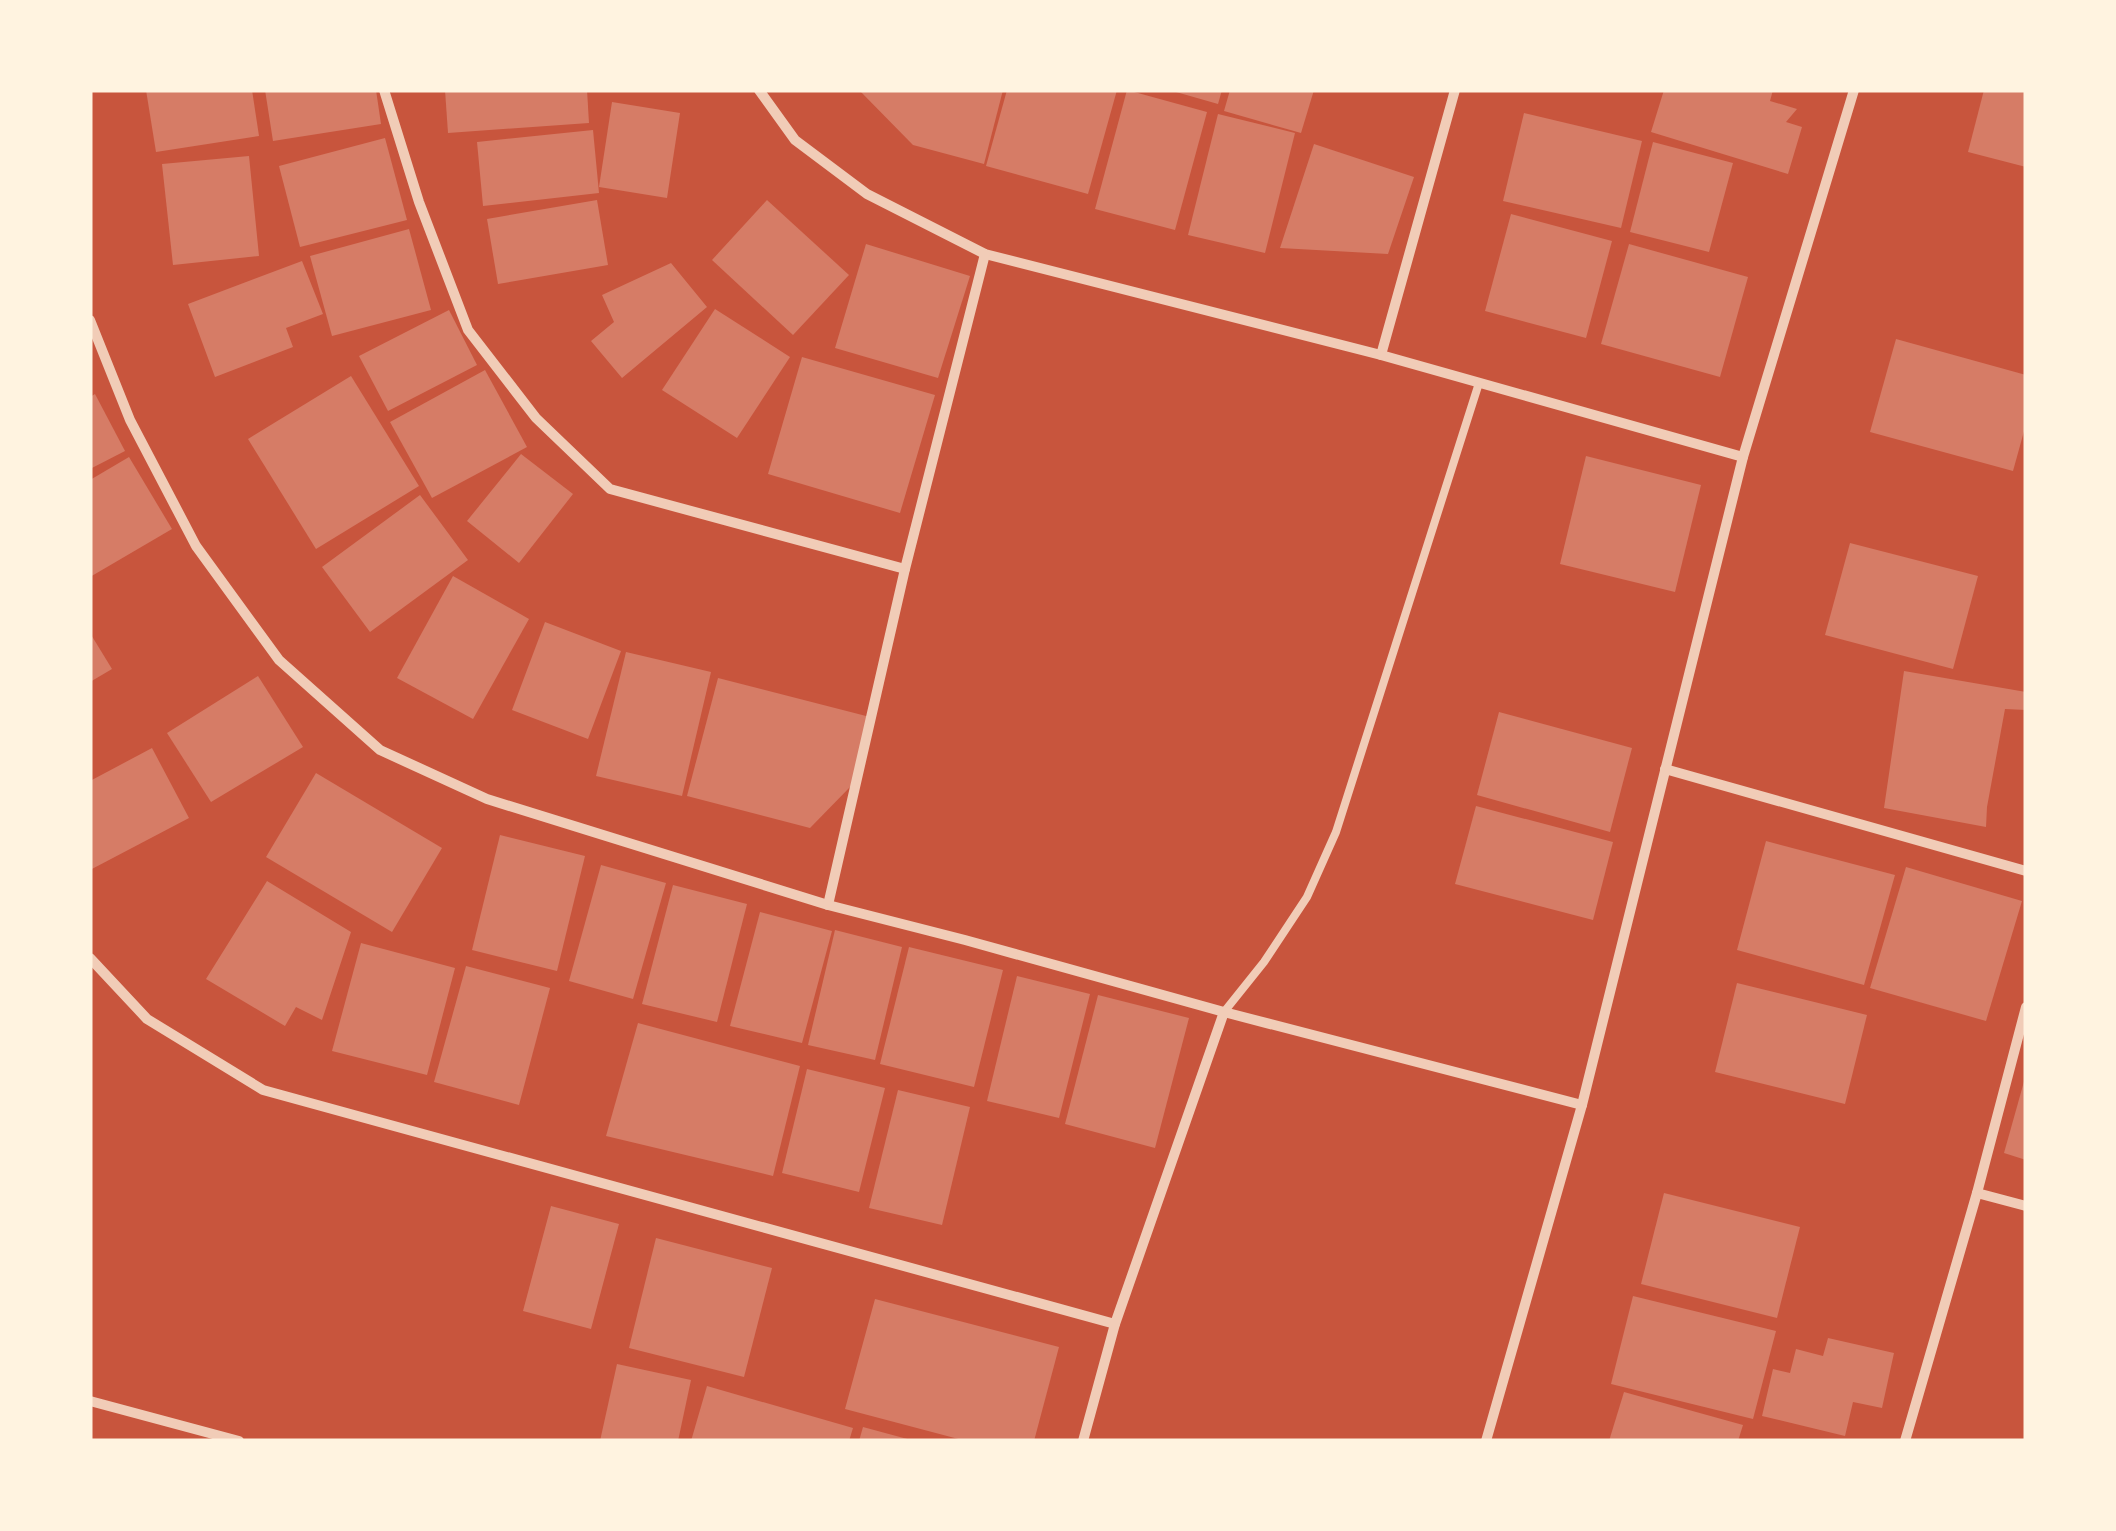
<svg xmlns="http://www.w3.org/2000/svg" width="2116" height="1531" font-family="'Noto Sans',sans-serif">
<rect width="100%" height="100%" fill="#c8553d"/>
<!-- building -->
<g fill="#d67c66">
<polygon points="146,90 252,90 259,136 156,152"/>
<polygon points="265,90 376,90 381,124 273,141"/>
<polygon points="445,90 587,90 589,123 448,133"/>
<polygon points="859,90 1003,90 984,164 913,145"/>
<polygon points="1007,90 1117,90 1088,194 986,166"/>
<polygon points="1127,90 1207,112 1175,230 1095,209"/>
<polygon points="1169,90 1222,90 1218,104"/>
<polygon points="1230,90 1314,90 1301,133 1224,111"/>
<polygon points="1664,90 1773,90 1770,101 1797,109 1786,122 1802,127 1788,174 1651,132"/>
<polygon points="1984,90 2026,90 2026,167 1968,152"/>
<polygon points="612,102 680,113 667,198 599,187"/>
<polygon points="1524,113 1642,141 1621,228 1503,201"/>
<polygon points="1218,114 1295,133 1265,253 1188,235"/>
<polygon points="593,130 599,193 483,206 477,142"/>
<polygon points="385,138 407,220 300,247 279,166"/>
<polygon points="1653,142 1733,163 1709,252 1630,232"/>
<polygon points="1314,144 1414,177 1388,254 1280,248"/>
<polygon points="249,156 259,256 173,265 162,164"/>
<polygon points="597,200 608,265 498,284 487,219"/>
<polygon points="767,200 849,275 793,335 712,260"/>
<polygon points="1511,214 1612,241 1586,338 1485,311"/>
<polygon points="409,229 431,310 332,336 310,256"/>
<polygon points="866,244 970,276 938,378 835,348"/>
<polygon points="1629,244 1748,277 1720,377 1601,344"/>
<polygon points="302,261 323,314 286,328 293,347 215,377 188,304"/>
<polygon points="671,263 707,307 622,378 591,341 614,322 602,295"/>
<polygon points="715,309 790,357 737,438 662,390"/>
<polygon points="449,310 477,365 388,411 359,356"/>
<polygon points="1896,339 2026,375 2026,424 2013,471 1870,432"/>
<polygon points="802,357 935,395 900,513 768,474"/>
<polygon points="485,370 527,447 432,498 390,422"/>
<polygon points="351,376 419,486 316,549 248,439"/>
<polygon points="95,394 125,451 90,469 90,397"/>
<polygon points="521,454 573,494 519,563 467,521"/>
<polygon points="1586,456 1701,485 1675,592 1560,564"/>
<polygon points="129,457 172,529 90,577 90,480"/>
<polygon points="420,495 468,560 370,632 322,567"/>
<polygon points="1850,543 1978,576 1953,669 1825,635"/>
<polygon points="453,576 529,619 473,719 397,678"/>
<polygon points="545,622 621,651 588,739 512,710"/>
<polygon points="90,633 112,669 90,682"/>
<polygon points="626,652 711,672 682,796 596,776"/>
<polygon points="1904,671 2026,692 2026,710 2005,709 1987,807 1986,827 1884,808"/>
<polygon points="258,676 303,747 211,802 167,733"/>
<polygon points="718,678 870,717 852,785 810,828 687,796"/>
<polygon points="1499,712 1632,748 1610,832 1477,795"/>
<polygon points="152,748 189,818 90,870 90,781"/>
<polygon points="316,773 442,848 392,932 266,857"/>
<polygon points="1476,806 1613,842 1593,920 1455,884"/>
<polygon points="500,835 585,856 557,971 472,950"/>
<polygon points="1766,841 1895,875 1864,985 1737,950"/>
<polygon points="601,865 666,883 633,999 569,981"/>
<polygon points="1906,867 2022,901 1986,1021 1870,988"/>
<polygon points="267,881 351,932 322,1020 296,1007 285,1026 206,979"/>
<polygon points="673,885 747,904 717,1022 642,1004"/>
<polygon points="760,912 832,931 802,1043 730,1026"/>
<polygon points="835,930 902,947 875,1060 808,1045"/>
<polygon points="361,943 455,968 427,1075 332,1051"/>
<polygon points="909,947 1003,970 974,1087 880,1064"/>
<polygon points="466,966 550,988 519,1105 434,1082"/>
<polygon points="1017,976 1090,994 1059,1118 987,1101"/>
<polygon points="1737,983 1867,1015 1845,1104 1715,1072"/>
<polygon points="1098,995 1189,1018 1155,1148 1065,1124"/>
<polygon points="638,1023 800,1066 773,1176 606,1136"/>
<polygon points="807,1069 885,1088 859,1192 782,1173"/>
<polygon points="2025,1078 2026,1078 2026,1160 2004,1153"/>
<polygon points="898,1090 970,1107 942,1225 869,1208"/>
<polygon points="1664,1193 1800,1227 1777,1318 1641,1284"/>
<polygon points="551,1206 619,1224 591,1329 523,1311"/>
<polygon points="656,1238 772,1268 744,1377 629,1348"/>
<polygon points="1633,1296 1776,1331 1753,1419 1611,1384"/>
<polygon points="875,1299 1059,1347 1034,1441 966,1441 845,1409"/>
<polygon points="1828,1338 1894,1353 1882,1408 1853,1402 1845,1436 1762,1416 1773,1369 1790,1373 1796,1349 1823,1356"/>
<polygon points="617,1364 691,1380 678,1441 600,1441"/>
<polygon points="707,1386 853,1428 849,1441 691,1441"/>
<polygon points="1624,1392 1743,1425 1738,1441 1609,1441"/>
<polygon points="863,1427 911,1440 911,1441 859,1441"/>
</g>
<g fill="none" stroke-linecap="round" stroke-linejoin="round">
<!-- service -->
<polyline stroke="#f1ccb7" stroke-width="8" points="1224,1012 1264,962 1307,897 1336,832 1479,383"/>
<!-- minor -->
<g stroke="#f1ccb7" stroke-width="10">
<polyline points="384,90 419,202 468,330 536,418 610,489 905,569"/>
<polyline points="759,90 795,140 867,194 985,254 1381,355 1743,457"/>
<polyline points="90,320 130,420 196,546 279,660 380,750 487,799 828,905 965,940 1224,1012 1582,1105"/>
<polyline points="1381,355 1455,90"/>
<polyline points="1665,769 2026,871"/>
<polyline points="828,905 905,569 985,254"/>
<polyline points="90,958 147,1019 263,1090 1115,1324"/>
<polyline points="1977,1193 2026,1206"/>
<polyline points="90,1401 239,1441"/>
<polyline points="1083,1441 1115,1324 1224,1012"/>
<polyline points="1486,1441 1582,1105 1743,457 1854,90"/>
<polyline points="1905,1441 1977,1193 2026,1007"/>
</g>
</g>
<!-- border -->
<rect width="2116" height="1531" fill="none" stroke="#fff3e0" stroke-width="185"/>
</svg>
